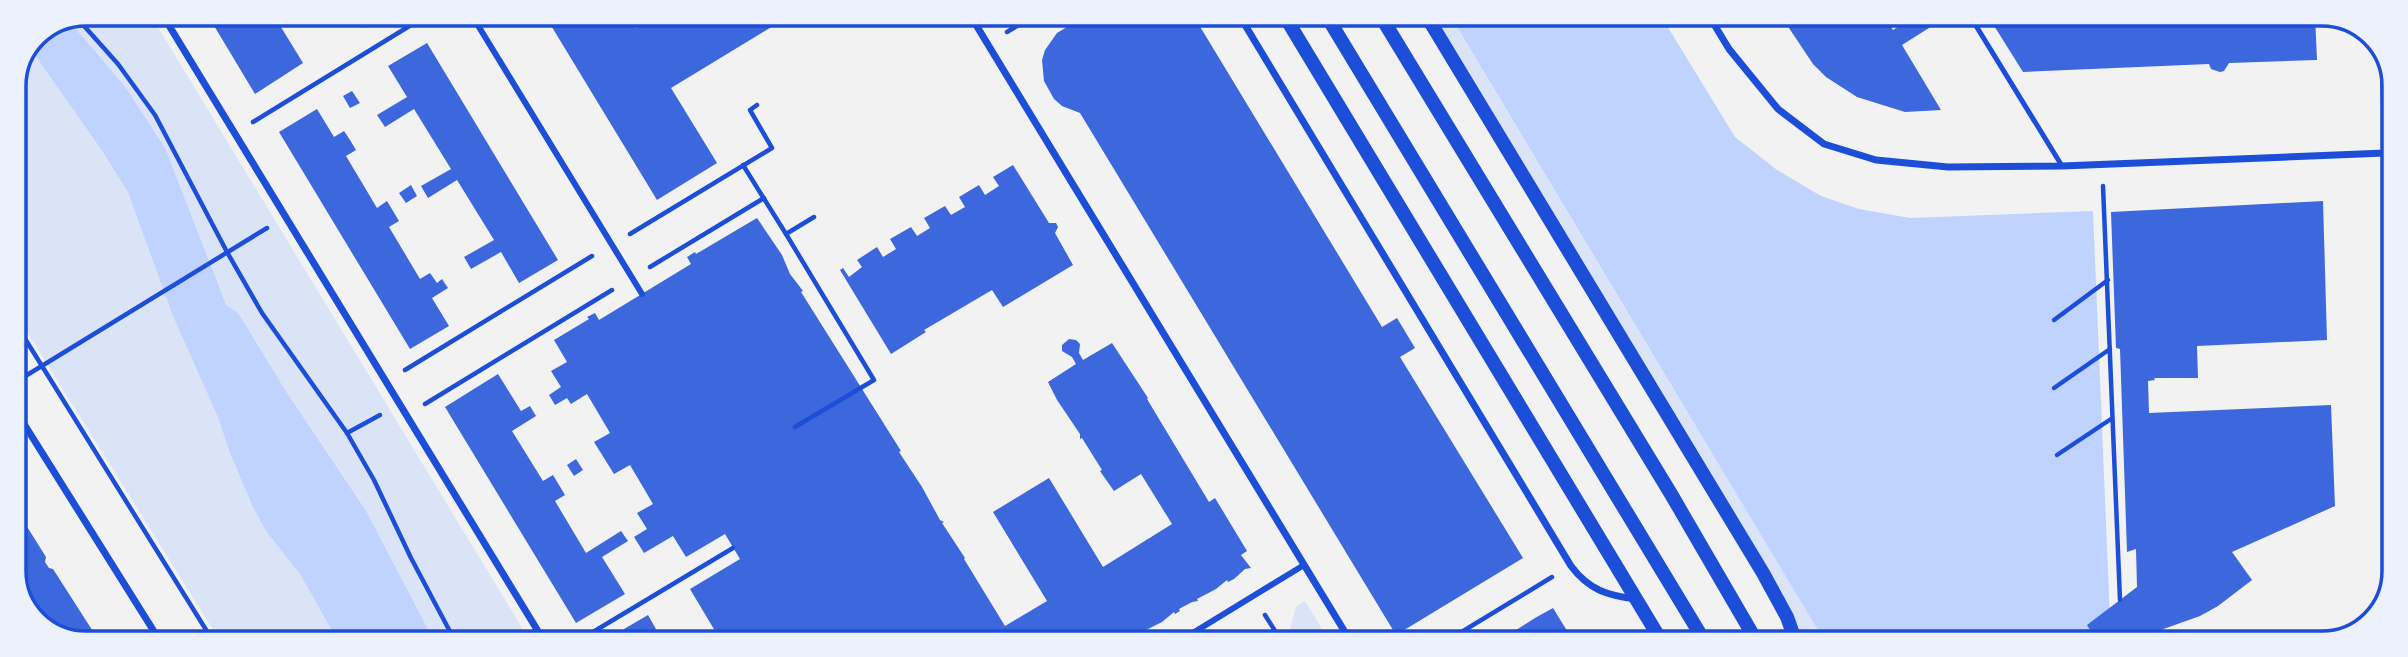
<svg xmlns="http://www.w3.org/2000/svg" width="2408" height="657" font-family="Jost,sans-serif">
<rect width="100%" height="100%" fill="#f2f2f2"/>
<!-- green -->
<g fill="#dbe4f7">
<polygon points="87,14 150,14 530,641 220,641 14,311 14,86 36,35"/>
<polygon points="1434,15 1450,15 1825,642 1806,642 1742,524"/>
<polygon points="1305,601 1330,642 1291,642 1288,637 1296,607"/>
</g>
<!-- water -->
<g fill="#bfd3fe">
<polygon points="1450,15 1661,16 1735,137 1777,170 1821,196 1859,209 1910,218 2093,211 2111,643 1825,642"/>
<polygon points="69,21 126,88 165,148 226,305 237,312 243,321 285,390 366,511 434,641 338,641 300,574 266,531 253,507 230,453 218,417 173,316 128,192 101,149 30,48 36,35"/>
</g>
<!-- building -->
<g fill="#3d67dc">
<polygon points="207,14 273,14 303,63 255,94"/>
<polygon points="357,14 387,14 365,28"/>
<polygon points="544,14 627,15 635,28 656,15 791,15 671,88 717,163 657,200"/>
<polygon points="1112,15 1193,15 1382,327 1397,318 1415,348 1400,357 1523,558 1396,635 1080,113 1062,106 1054,99 1044,81 1042,60 1045,50 1057,33 1075,22 1085,20 1102,21"/>
<polygon points="1781,16 1884,16 1893,30 1915,16 1948,16 1902,45 1941,110 1905,112 1857,97 1826,77 1813,64"/>
<polygon points="1988,16 2315,16 2317,60 2229,63 2224,71 2220,72 2211,69 2209,64 2023,72"/>
<polygon points="427,43 558,260 519,283 501,252 471,269 464,257 494,240 457,180 428,198 421,186 451,169 414,109 385,127 377,115 407,97 388,66"/>
<polygon points="352,91 360,103 350,108 343,96"/>
<polygon points="317,109 334,137 344,131 350,140 356,150 346,156 377,208 387,201 399,221 389,227 420,279 430,273 437,283 442,279 448,288 432,298 449,326 410,349 279,132"/>
<polygon points="1013,165 1049,223 1056,223 1058,227 1055,233 1073,265 1003,307 992,290 924,330 926,332 891,354 840,270 843,268 849,277 862,267 857,260 877,247 883,257 896,249 890,239 911,227 917,236 930,228 924,218 945,206 951,215 965,207 959,197 979,185 985,195 999,186 993,177"/>
<polygon points="411,185 417,196 406,203 399,193"/>
<polygon points="2323,201 2327,340 2197,346 2198,378 2154,378 2155,380 2148,381 2149,413 2331,405 2335,506 2232,552 2252,580 2218,606 2200,616 2155,632 2124,636 2093,635 2087,625 2137,587 2136,549 2127,552 2120,349 2116,348 2111,212"/>
<polygon points="757,218 782,255 790,274 803,291 801,292 901,451 899,452 922,487 940,520 944,522 942,523 965,558 964,559 1005,626 1047,601 993,512 1049,478 1103,567 1172,524 1141,474 1114,491 1102,474 1100,471 1102,470 1082,438 1080,439 1080,434 1057,400 1048,382 1076,364 1072,357 1062,351 1062,345 1069,339 1076,340 1080,344 1079,353 1083,360 1112,343 1148,398 1147,399 1209,502 1215,498 1247,551 1241,555 1251,568 1245,569 1234,579 1228,582 1227,580 1216,589 1197,599 1198,601 1192,602 1179,609 1180,611 1175,614 1174,612 1162,622 1144,631 1144,633 1126,642 721,641 690,589 740,559 725,534 686,557 673,536 644,553 634,537 647,529 637,513 653,504 630,465 614,474 594,442 610,433 587,394 571,404 567,398 555,405 549,395 561,387 551,371 567,362 554,340 589,319 587,317 595,313 599,320 691,264 687,257 695,252 696,254"/>
<polygon points="498,374 521,411 530,406 536,416 512,431 543,481 553,475 565,495 555,501 586,553 621,531 628,541 602,557 625,594 576,623 445,407"/>
<polygon points="576,459 583,470 574,476 567,465"/>
<polygon points="14,506 46,557 45,562 49,568 53,569 94,633 94,641 68,641 32,618 14,575"/>
<polygon points="1553,608 1574,642 1497,642 1535,618"/>
<polygon points="648,615 656,629 637,641 632,641 624,629"/>
</g>
<g fill="none" stroke-linecap="round" stroke-linejoin="round">
<!-- path -->
<g stroke="#1d4ed8" stroke-width="4.5">
<polyline points="77,18 118,64 155,115 227,252 262,313 347,433 374,480 411,558 455,641"/>
<polyline points="1007,32 1035,15"/>
<polyline points="253,122 429,14"/>
<polyline points="743,165 786,234 814,217"/>
<polyline points="2103,186 2120,600"/>
<polyline points="630,234 772,148 750,110 757,105"/>
<polyline points="786,234 874,380 795,427"/>
<polyline points="650,267 764,198"/>
<polyline points="2054,320 2108,280"/>
<polyline points="14,321 213,641"/>
<polyline points="405,370 592,256"/>
<polyline points="14,383 267,228"/>
<polyline points="2054,388 2110,349"/>
<polyline points="425,404 612,290"/>
<polyline points="347,433 380,415"/>
<polyline points="2057,455 2111,419"/>
<polyline points="1265,615 1282,642"/>
<polyline points="2122,636 2122,643"/>
<polyline points="578,641 733,548"/>
<polyline points="1445,642 1552,577"/>
</g>
<!-- service -->
<polyline stroke="#1d4ed8" stroke-width="5" points="1970,16 2062,166"/>
<!-- pedestrian -->
<g stroke="#1d4ed8" stroke-width="6">
<polyline points="471,14 642,294"/>
<polyline points="1178,642 1304,565"/>
</g>
<!-- minor -->
<g stroke="#1d4ed8" stroke-width="7">
<polyline points="162,14 544,641"/>
<polyline points="970,15 1351,642"/>
<path d="M1239,15L1571,566C1589,590 1608,596 1637,599"/>
<polyline points="1709,16 1729,49 1778,109 1824,144 1876,160 1948,167 2062,166 2385,153"/>
<polyline points="2383,55 2392,388"/>
<polyline points="14,408 160,641"/>
</g>
<!-- secondary -->
<g stroke="#1d4ed8" stroke-width="14">
<polyline points="1284,15 1662,642"/>
<polyline points="1326,15 1705,642"/>
<polyline points="1380,15 1671,494 1757,642"/>
<polyline points="1426,15 1763,573 1787,617 1796,642"/>
</g>
</g>
<!-- crop -->
<path d="M0 0H2408V657H0ZM86 26H2322A60 60 0 0 1 2382 86V571A60 60 0 0 1 2322 631H86A60 60 0 0 1 26 571V86A60 60 0 0 1 86 26Z" fill="#edf1fc" fill-rule="evenodd"/>
<path fill="none" stroke="#1d4ed8" stroke-width="3.5" d="M86 26H2322A60 60 0 0 1 2382 86V571A60 60 0 0 1 2322 631H86A60 60 0 0 1 26 571V86A60 60 0 0 1 86 26Z"/>
</svg>
